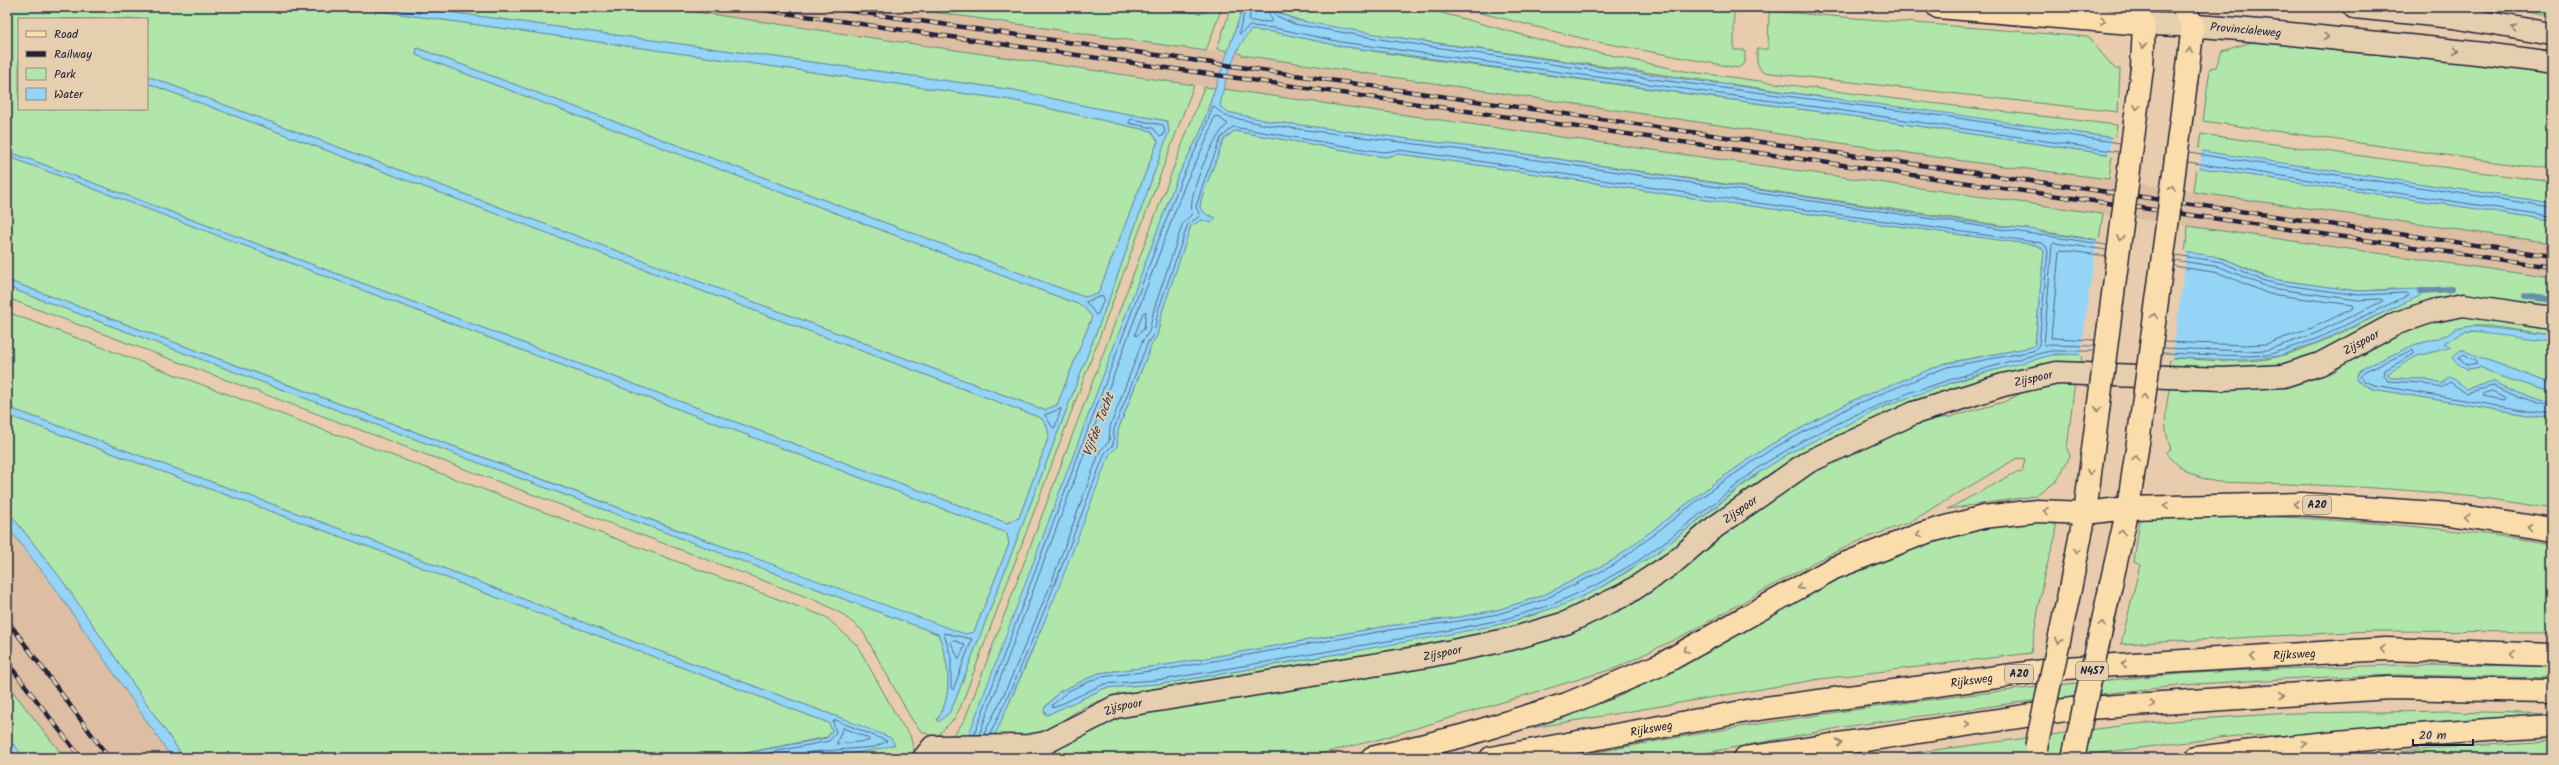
<svg xmlns="http://www.w3.org/2000/svg" width="2559" height="765" font-family="Kalam,sans-serif">
<rect width="100%" height="100%" fill="#e8ccad"/>
<filter id="ink" filterUnits="userSpaceOnUse"><feTurbulence type="fractalNoise" baseFrequency=".025" numOctaves="2"/><feDisplacementMap in="SourceGraphic" scale="8" xChannelSelector="R" yChannelSelector="G"/><feConvolveMatrix kernelMatrix="1 2 1 2 8 2 1 2 1" color-interpolation-filters="sRGB"/></filter>
<g filter="url(#ink)">
<!-- built -->
<g fill="#ddbea3">
<polygon points="662,7 898,7 1206,51 1237,52 1242,55 1409,80 1963,161 2109,179 2552,243 2552,278 1223,89"/>
<polygon points="7,526 55,588 172,758 7,758"/>
</g>
<!-- green -->
<g fill="#b0e6a9" stroke="#698472">
<polygon points="7,7 351,7 1011,100 1151,131 1158,141 1098,294 1084,297 417,48 416,55 1083,306 1092,317 1057,405 1044,410 147,76 147,19 19,19 19,109 147,109 147,83 1041,418 1047,426 1049,436 1019,518 1007,523 7,151"/>
<path d="M412,7H662L1194,85L961,706L954,719L935,738L920,730L912,720L862,630L839,612L815,600L7,298V287L938,634C949,661 954,695 937,720L949,713L955,701L1112,291L1169,131L1167,121L1090,107L1014,90Z"/>
<polygon points="898,7 1146,7 1200,13 1208,11 1211,7 1222,7 1206,51"/>
<polygon points="1231,7 1243,7 1228,51 1217,49"/>
<path d="M1275,7H1420L1545,41L1684,71L1888,98L2117,125L2115,138L1387,36C1366,32 1283,24 1275,7Z"/>
<polygon points="1457,7 1720,7 1734,9 1734,50 1745,50 1745,63 1738,68 1593,41"/>
<polygon points="2504,7 2552,7 2552,17"/>
<polygon points="1769,11 2088,37 2115,69 2120,69 2118,112 1762,72 1757,63 1757,49 1768,49"/>
<polygon points="1251,30 1274,32 1340,46 1405,56 1844,115 2112,155 2109,179 1963,161 1242,55 1237,52 1241,41"/>
<polygon points="2268,37 2552,71 2552,170 2203,121 2210,68 2216,67 2222,51"/>
<polygon points="1204,87 1215,88 1200,133 1177,178 969,736 953,736 965,719"/>
<polygon points="1223,89 2103,214 2099,240 1511,152 1268,121 1227,112 1220,106"/>
<path d="M1234,131L1362,153L1385,157L1399,154L1458,162L1700,199L2036,245L2043,248L2044,252L2035,344L2032,347L1946,363L1854,400L1770,445L1713,484L1612,561L1542,596L1497,610L1460,617L1388,626L1167,665L1099,673L1059,692L1045,707L1044,713L1046,715L1105,688L1168,683L1309,659L1496,625L1534,615L1596,590L1622,575L1658,552L1764,469L1804,444L1856,419L1912,395L2011,365L2051,355L2082,354L2081,365L1923,402L1595,601L1520,629L1174,691L1108,698L1084,707L1036,737H993C1038,645 1072,549 1109,455L1117,447L1118,430L1152,343L1157,336L1162,312L1191,225L1201,220L1215,218L1207,215L1200,208L1201,199L1224,139Z"/>
<polygon points="2201,134 2552,182 2552,203 2198,151"/>
<polygon points="7,156 1007,533 1009,544 974,632 965,634 942,628 7,280"/>
<polygon points="2196,167 2552,220 2552,243 2193,192"/>
<path d="M2188,226L2552,278V310L2395,317L2294,363L2272,368L2169,367L2170,358C2202,359 2236,364 2267,359C2313,351 2375,315 2419,296L2395,289L2358,291L2272,279L2223,258L2185,253Z"/>
<polygon points="7,312 826,617 857,645 900,722 910,735 915,755 913,758 801,758 816,755 849,721 629,640 373,541 7,407"/>
<path d="M2471,316L2552,325V335L2488,326H2472L2456,329L2437,339L2417,344L2365,367L2357,381L2373,389L2552,419V509C2442,488 2330,485 2218,482C2195,478 2181,471 2166,452L2171,449C2162,427 2166,408 2170,385L2291,386L2336,371L2362,349L2417,326L2451,317Z"/>
<polygon points="2464,332 2491,333 2552,342 2552,384 2461,350 2467,369 2480,367 2499,376 2552,392 2552,405 2519,394 2493,382 2466,389 2454,379 2444,381 2442,384 2422,379 2391,378 2387,373 2417,356 2451,347 2444,343"/>
<polygon points="2075,380 2067,449 2070,456 2057,481 2034,496 1948,509 2013,474 2022,472 2025,459 2017,458 1910,522 1866,538 1818,560 1690,632 1616,668 1380,739 1304,758 982,758 986,756 1045,753 1058,749 1114,720 1132,715 1521,646 1762,501 1818,464 1911,422 1950,417 2004,402 2033,387"/>
<polygon points="7,415 391,555 469,587 829,723 832,731 827,737 720,758 184,758 62,580 7,510"/>
<path d="M2263,516C2360,521 2456,528 2552,544V632L2370,631L2121,644L2140,565L2134,562L2140,519Z"/>
<polygon points="2048,521 2056,525 2056,535 2044,575 2031,653 1820,679 1508,732 1613,699 1676,669 1826,584 1890,555 1984,528"/>
<path d="M2397,665L2552,666V678L2399,675L2301,678L2197,684L2014,703L1844,727L1678,758H1567C1750,722 1935,696 2120,679C2212,670 2305,668 2397,665Z"/>
<polygon points="7,684 65,758 7,758"/>
<polygon points="2452,711 2552,714 2552,718 2323,735 2236,736 2059,758 1873,758 2135,724 2198,719 2291,713"/>
<polygon points="2552,741 2552,758 2343,758 2438,748"/>
</g>
<!-- water -->
<g fill="#94d4f6" stroke="#668dab">
<path d="M351,7H412L1014,90L1090,107L1167,121L1169,131L1112,291L955,701L949,713L939,722L937,720C954,695 949,661 938,634L7,287V280L683,532L965,634L974,632L1009,544L1007,533L7,156V151L1007,523L1019,518L1049,436L1047,426L1041,418L147,83V76L1044,410L1057,405L1092,317L1083,306L416,55L417,48L1084,297L1098,294L1158,141L1151,131L1011,100Z"/>
<polygon points="1146,7 1211,7 1208,11 1200,13"/>
<path d="M1243,7H1275L1277,12L1295,20L1387,36L1661,76L1952,114L2552,203V220L1844,115L1340,46L1274,32L1251,30C1234,50 1224,80 1220,106L1227,112L1268,121L1511,152L1982,224L2037,230L2044,233L2213,256L2230,261L2262,276L2278,280L2358,291L2419,289L2422,295L2318,342L2279,356L2246,360L2056,354L1968,377L1887,405L1791,452L1752,477L1658,552L1596,590L1566,604L1506,623L1441,636L1168,683L1105,688L1047,715L1044,709L1059,692L1099,673L1167,665L1388,626L1460,617L1497,610L1542,596L1612,561L1713,484L1770,445L1854,400L1943,364L2032,347L2035,344L2044,252L2042,248L2036,245L1700,199L1458,162L1399,154L1385,157L1362,153L1234,131L1224,139L1201,199L1200,208L1207,215L1216,218L1211,223L1201,220L1191,226L1162,312L1157,336L1152,343L1118,430L1117,447L1109,455L1057,592L986,756L982,758H960L1177,178L1200,133Z"/>
<polygon points="2472,326 2552,335 2552,342 2473,332 2464,332 2444,343 2452,347 2417,356 2387,374 2391,378 2422,379 2442,384 2448,377 2454,379 2467,389 2493,382 2519,394 2552,405 2552,419 2373,389 2357,381 2357,375 2365,367 2414,345 2437,339 2456,329"/>
<polygon points="2461,350 2552,384 2552,392 2499,376 2480,367 2467,369 2458,364 2453,356"/>
<path d="M7,407L373,541L629,640L849,721L891,738L895,745C839,760 778,758 720,758L827,738L832,731L829,723L469,587L391,555L7,415Z"/>
<polygon points="7,510 62,580 184,758 172,758 55,588 7,526"/>
<polygon points="7,737 25,758 13,758 7,751"/>
</g>
<!-- pier -->
<g fill="#e8ccad">
<polygon points="2112,136 2202,149 2199,170 2109,156"/>
<polygon points="2097,238 2187,251 2172,360 2080,356"/>
</g>
<g fill="none" stroke-linecap="round" stroke-linejoin="round">
<!-- shore -->
<g stroke="#506986" stroke-width="1">
<polyline points="380,7 420,13 422,7"/>
<polyline points="1246,7 1239,32 1240,34 1250,26 1275,28 1341,42 1845,111 2119,152"/>
<polyline points="1251,7 1249,21 1271,22 1272,20 1266,7"/>
<polyline points="1271,7 1275,15 1294,24 1386,40 1660,80 1951,117 2120,143"/>
<polygon points="1131,119 1163,125 1165,131 1163,136 1160,136 1153,128 1129,123"/>
<polyline points="2189,153 2552,207"/>
<polyline points="2188,162 2552,216"/>
<polygon points="1103,296 1104,299 1098,314 1096,315 1086,302"/>
<polygon points="1146,312 1144,329 1136,336 1135,334 1143,313"/>
<polyline points="2095,340 2051,338 2059,252 2061,250 2106,256"/>
<polyline points="2164,342 2245,345 2266,344 2312,328 2354,308 2353,305 2269,294 2219,273 2174,266"/>
<polyline points="2094,346 2044,345 2052,245 2054,243 2107,250"/>
<polyline points="2163,348 2246,351 2267,350 2314,334 2383,301 2381,299 2358,300 2270,288 2220,267 2174,260"/>
<polyline points="2162,353 2246,356 2268,355 2316,339 2409,295 2407,293 2358,295 2277,284 2261,280 2222,262 2175,255"/>
<polygon points="2462,355 2476,360 2477,363 2467,365 2459,358"/>
<polygon points="2492,391 2504,397 2505,400 2483,396 2484,394"/>
<polyline points="2552,408 2517,397 2493,386 2466,393 2450,382 2441,388 2422,383 2388,381 2384,376 2385,370 2414,354 2413,350 2367,370 2360,377 2363,381 2374,385 2552,415"/>
<polygon points="1061,409 1055,427 1053,428 1045,415"/>
<polygon points="944,633 972,639 953,690 951,688 951,657"/>
<polygon points="954,640 965,645 959,659 951,643"/>
<polygon points="843,728 868,738 869,741 837,744"/>
<path d="M990,734C1035,643 1068,548 1105,453L1113,445L1114,429L1148,342L1154,334L1158,311L1188,224L1200,216L1196,207L1203,184L1221,138L1233,127L1363,149L1384,152L1399,150L1458,158L1700,195L2042,243L2046,246L2048,252L2039,345L2033,351L1947,367L1856,404L1772,449L1715,487L1614,565L1543,600L1498,614L1460,621L1389,630L1168,669L1100,677L1068,691L1052,705L1053,708L1104,684L1167,679L1440,632L1505,619L1551,605L1594,586L1638,561L1670,538L1762,465L1802,441L1855,415L1911,392L2010,361L2050,351H2094"/>
<polyline points="974,735 1181,180 1203,134 1213,106 1225,116 1267,125 1510,156 2107,245"/>
<path d="M979,735L1186,182L1208,137L1214,117L1217,116L1228,124C1213,136 1187,195 1192,214L1183,223L1154,309L1149,332L1143,340L1110,427L1109,442L1100,451L1049,589L1005,692L984,734"/>
<polyline points="742,758 829,741 836,733 833,722 835,720 887,741 875,747 811,752 807,758"/>
</g>
<!-- stream -->
<g stroke="#668dab" stroke-width="6">
<polyline points="2421,291 2452,289"/>
<polyline points="2525,296 2552,300"/>
</g>
<defs>
<g id="minor">
<polyline points="2354,7 2453,17 2552,34"/>
<path id="s1" d="M2144,24C2209,25 2273,32 2338,39C2409,46 2481,52 2552,63"/>
<path id="s2" d="M924,758L933,747L1028,746L1045,743L1115,707L1428,656L1511,639L1566,623L1626,594L1673,563L1715,527L1808,462L1914,413L2003,385L2057,373L2223,379L2283,376L2320,364L2397,323L2433,311L2463,305L2552,318"/>
</g>
<g id="major">
<polyline points="1938,7 2144,24 2142,68"/>
<polyline points="2183,7 2193,25 2187,75"/>
<polyline points="2111,584 2128,508 2139,436"/>
<polyline points="2070,589 2085,513 2095,434"/>
</g>
<g id="highway">
<polyline points="1372,758 1462,736 1567,704 1662,664 1834,568 1924,533 1983,517 2037,511 2085,513 2128,508 2302,504 2450,514 2552,530"/>
<path id="s3" d="M1491,758L1758,709L2065,668L2386,649L2552,655"/>
<polyline points="1745,758 2072,709 2389,688 2552,691"/>
<path d="M2196,758C2314,742 2433,733 2552,726"/>
</g>
</defs>
<!-- minor casing -->
<use href="#minor" stroke="#22223b" stroke-width="25"/>
<!-- major casing -->
<use href="#major" stroke="#22223b" stroke-width="25"/>
<!-- highway casing -->
<use href="#highway" stroke="#22223b" stroke-width="25"/>
<!-- minor -->
<use href="#minor" stroke="#e6cfaf" stroke-width="22"/>
<!-- major -->
<use href="#major" stroke="#faddab" stroke-width="22"/>
<!-- highway -->
<use href="#highway" stroke="#faddab" stroke-width="22"/>
<defs>
<g id="rail">
<polyline points="743,7 2552,267"/>
<polyline points="823,7 2552,256"/>
<polyline points="7,620 109,758"/>
<polyline points="7,662 81,758"/>
</g>
</defs>
<!-- rail casing -->
<use href="#rail" stroke="#22223b" stroke-width="4.5"/>
<!-- rail -->
<use href="#rail" stroke="#e6cfaf" stroke-width="3" stroke-dasharray="9" stroke-linecap="butt"/>
<defs>
<g id="major-bridge">
<polyline points="2095,434 2142,68"/>
<polyline points="2139,436 2187,75"/>
<polyline points="2036,748 2070,589"/>
<polyline points="2073,758 2111,584"/>
</g>
</defs>
<!-- major-bridge casing -->
<use href="#major-bridge" stroke="#22223b" stroke-width="25" stroke-linecap="butt"/>
<!-- major-bridge -->
<use href="#major-bridge" stroke="#faddab" stroke-width="22"/>
</g>
<!-- one-way arrows -->
<defs><path id="oneway-chevron" d="M-2-3.5L2.5 0L-2 3.5" fill="none" stroke-width="1.6" stroke-linecap="round" stroke-linejoin="round"/></defs>
<g stroke="#8e8073">
<use href="#oneway-chevron" transform="translate(2103 21) rotate(5)"/>
<use href="#oneway-chevron" transform="translate(2143 46) rotate(92)"/>
<use href="#oneway-chevron" transform="translate(2190 50) rotate(-83)"/>
<use href="#oneway-chevron" transform="translate(2137 107) rotate(98)"/>
<use href="#oneway-chevron" transform="translate(2172 188) rotate(-82)"/>
<use href="#oneway-chevron" transform="translate(2120 238) rotate(97)"/>
<use href="#oneway-chevron" transform="translate(2154 316) rotate(-82)"/>
<use href="#oneway-chevron" transform="translate(2144 397) rotate(-83)"/>
<use href="#oneway-chevron" transform="translate(2098 409) rotate(97)"/>
<use href="#oneway-chevron" transform="translate(2136 458) rotate(-81)"/>
<use href="#oneway-chevron" transform="translate(2090 472) rotate(97)"/>
<use href="#oneway-chevron" transform="translate(2296 504) rotate(-180)"/>
<use href="#oneway-chevron" transform="translate(2166 506) rotate(178)"/>
<use href="#oneway-chevron" transform="translate(2046 511) rotate(-178)"/>
<use href="#oneway-chevron" transform="translate(2467 517) rotate(-171)"/>
<use href="#oneway-chevron" transform="translate(2529 527) rotate(-172)"/>
<use href="#oneway-chevron" transform="translate(2122 532) rotate(-78)"/>
<use href="#oneway-chevron" transform="translate(1919 535) rotate(159)"/>
<use href="#oneway-chevron" transform="translate(2077 551) rotate(101)"/>
<use href="#oneway-chevron" transform="translate(1800 587) rotate(151)"/>
<use href="#oneway-chevron" transform="translate(2102 624) rotate(-78)"/>
<use href="#oneway-chevron" transform="translate(2059 641) rotate(102)"/>
<use href="#oneway-chevron" transform="translate(1686 650) rotate(150)"/>
<use href="#oneway-chevron" transform="translate(2383 650) rotate(178)"/>
<use href="#oneway-chevron" transform="translate(2513 654) rotate(-178)"/>
<use href="#oneway-chevron" transform="translate(2253 657) rotate(177)"/>
<use href="#oneway-chevron" transform="translate(2124 664) rotate(177)"/>
<use href="#oneway-chevron" transform="translate(2282 695) rotate(-4)"/>
<use href="#oneway-chevron" transform="translate(2152 704) rotate(-4)"/>
<use href="#oneway-chevron" transform="translate(1967 724) rotate(-8)"/>
<use href="#oneway-chevron" transform="translate(1839 743) rotate(-8)"/>
<use href="#oneway-chevron" transform="translate(2304 744) rotate(-5)"/>
</g>
<g stroke="#847875">
<use href="#oneway-chevron" transform="translate(2514 28) rotate(-170)"/>
<use href="#oneway-chevron" transform="translate(2326 37) rotate(6)"/>
<use href="#oneway-chevron" transform="translate(2456 50) rotate(7)"/>
</g>
</g>
<g text-anchor="middle" dominant-baseline="central" stroke-width="3.5" stroke-linejoin="round" paint-order="stroke">
<!-- shield labels -->
<g fill="#e6cfaf" stroke="#5d565e" stroke-width="1">
<rect x="2303" y="496" width="28" height="18" rx="3"/>
<rect x="2076" y="662" width="32" height="18" rx="3"/>
<rect x="2005" y="665" width="28" height="18" rx="3"/>
</g>
<g font-size="11" font-weight="bold" fill="#22223b">
<text x="2317" y="505">A20</text>
<text x="2092" y="671">N457</text>
<text x="2019" y="674">A20</text>
</g>
<!-- street labels -->
<g font-size="12" fill="#22223b" stroke="#e6cfaf">
<text stroke="none"><textPath href="#s1" startOffset="102">Provincialeweg</textPath></text>
<text stroke="none"><textPath href="#s2" startOffset="1533">Zijspoor</textPath></text>
<text stroke="none"><textPath href="#s2" startOffset="1197">Zijspoor</textPath></text>
<text stroke="none"><textPath href="#s2" startOffset="873">Zijspoor</textPath></text>
<text stroke="none"><textPath href="#s2" startOffset="537">Zijspoor</textPath></text>
<text stroke="none"><textPath href="#s3" startOffset="811">Rijksweg</textPath></text>
<text stroke="none"><textPath href="#s3" startOffset="487">Rijksweg</textPath></text>
<text stroke="none"><textPath href="#s2" startOffset="213">Zijspoor</textPath></text>
<text stroke="none"><textPath href="#s3" startOffset="163">Rijksweg</textPath></text>
</g>
<!-- water labels -->
<g font-size="13" font-style="italic" fill="#333d57" stroke="#e6cfaf">
<text transform="translate(1099 425) rotate(-69)">Vijfde Tocht</text>
</g>
</g>
<!-- margin -->
<rect width="2559" height="765" fill="none" stroke="#e6cfaf" stroke-width="24"/>
<rect x="12" y="12" width="2535" height="741" fill="none" stroke="#22223b" stroke-width="1.5" filter="url(#ink)"/>
<!-- legend -->
<rect x="18" y="18" width="130" height="92" fill="#e6cfaf" stroke="#988a81"/>
<rect x="26" y="31" width="20" height="6" fill="#faddab" stroke="#988a81"/>
<text x="54" y="38" font-size="12" fill="#22223b">Road</text>
<rect x="26" y="51" width="20" height="6" fill="#22223b" stroke="#988a81"/>
<text x="54" y="58" font-size="12" fill="#22223b">Railway</text>
<rect x="26" y="68" width="20" height="12" fill="#b0e6a9" stroke="#988a81"/>
<text x="54" y="78" font-size="12" fill="#22223b">Park</text>
<rect x="26" y="88" width="20" height="12" fill="#94d4f6" stroke="#988a81"/>
<text x="54" y="98" font-size="12" fill="#22223b">Water</text>
<!-- scale -->
<path d="M2413 739v6h60v-6" fill="none" stroke="#22223b" stroke-width="2"/>
<text x="2419" y="739" font-size="12" fill="#22223b" stroke="#e6cfaf" stroke-width="3" paint-order="stroke">20 m</text>
</svg>
